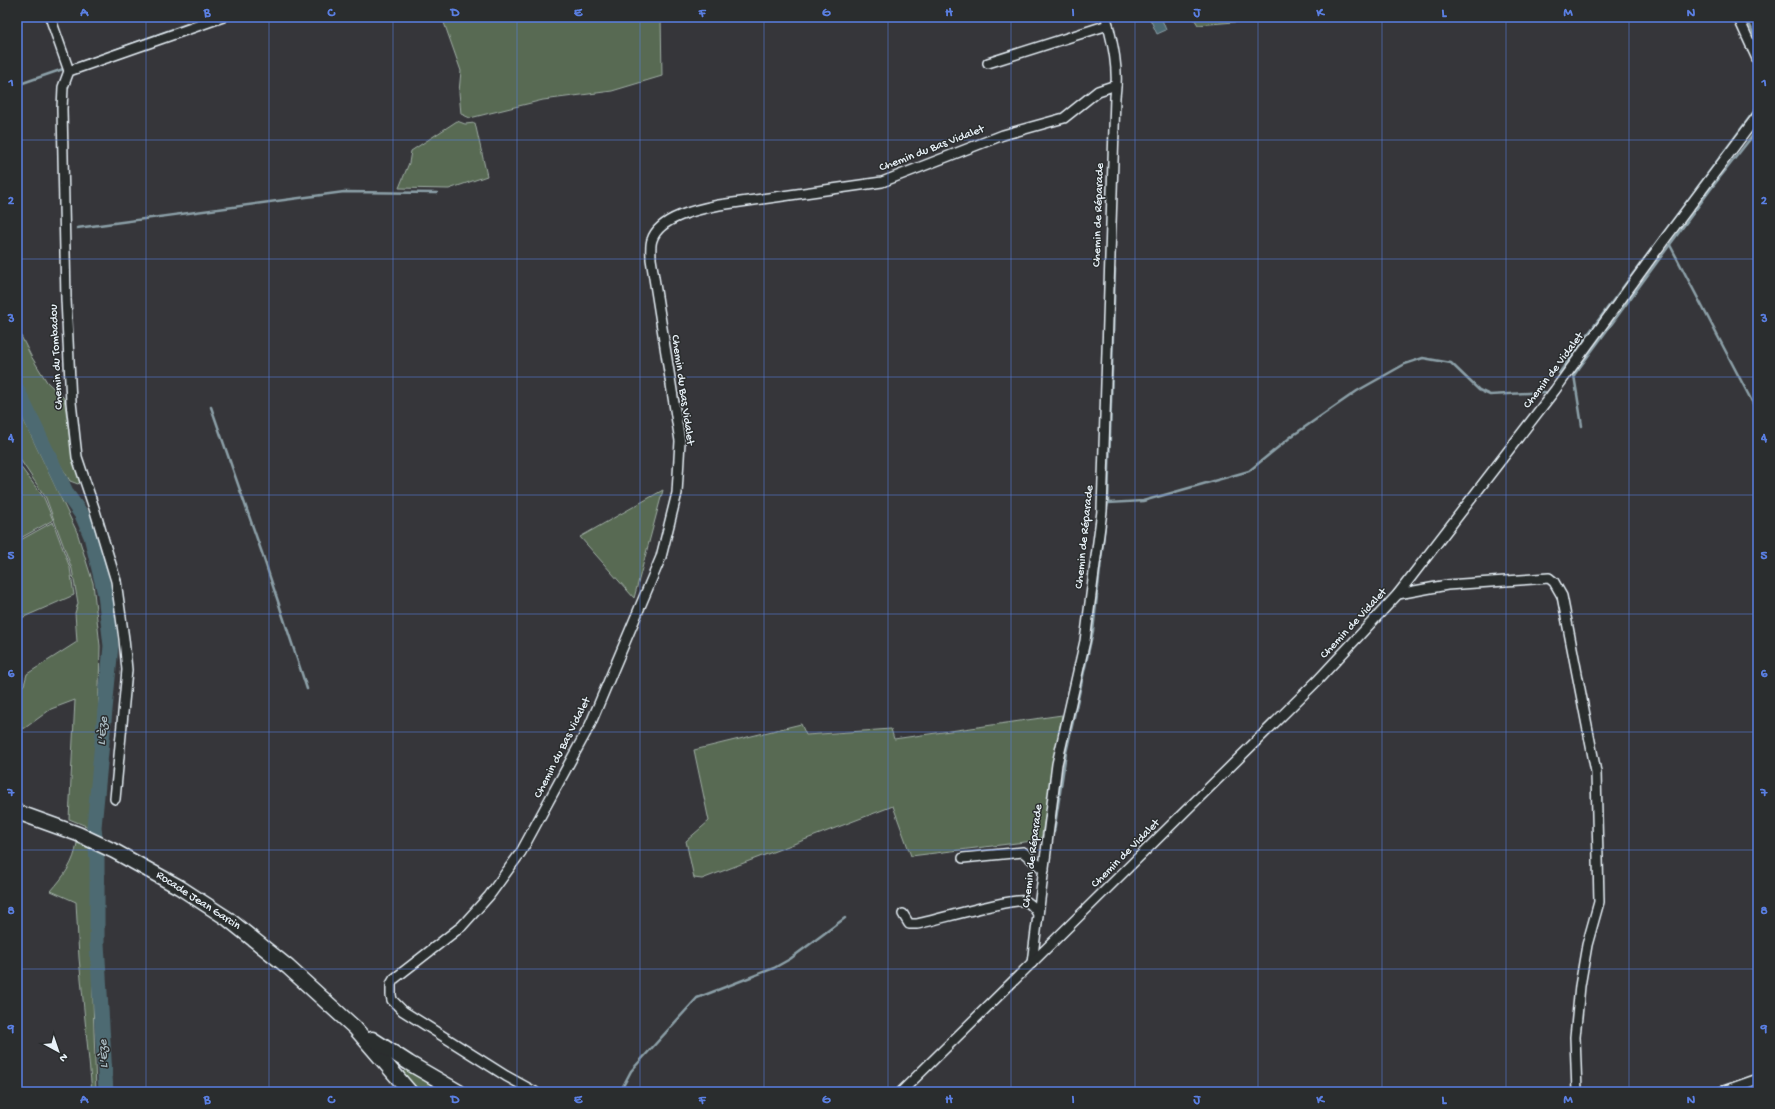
<svg xmlns="http://www.w3.org/2000/svg" width="1775" height="1109" font-family="'Gochi Hand',sans-serif">
<rect width="100%" height="100%" fill="#36363a"/>
<filter id="ink" filterUnits="userSpaceOnUse"><feTurbulence type="fractalNoise" baseFrequency=".025" numOctaves="2"/><feDisplacementMap in="SourceGraphic" scale="8" xChannelSelector="R" yChannelSelector="G"/><feConvolveMatrix kernelMatrix="1 2 1 2 8 2 1 2 1" color-interpolation-filters="sRGB"/></filter>
<g filter="url(#ink)">
<!-- green -->
<g fill="#586a53" stroke="#a0aea6">
<polygon points="442,17 661,17 662,76 612,91 543,100 470,118 461,114 459,92 461,71"/>
<polygon points="1193,17 1295,17 1198,25"/>
<polygon points="457,121 465,124 475,123 487,176 449,189 399,188 409,163 411,151"/>
<polygon points="17,328 31,356 47,382 64,398 73,459 81,481 78,484 70,481 58,461 17,381"/>
<polygon points="17,406 77,532 93,583 100,646 98,729 91,828 69,819 75,700 51,709 25,728 17,729 17,689 24,685 27,674 77,642 75,613 78,603 72,569 46,498 17,455"/>
<polygon points="17,462 44,498 53,520 17,540"/>
<polygon points="663,490 634,598 580,537"/>
<polygon points="53,522 70,568 74,595 17,620 17,542"/>
<polygon points="1062,715 1041,840 911,856 893,806 702,879 694,878 686,841 709,821 694,750 801,724 806,735 891,729 894,739"/>
<path d="M77,843L91,849L93,1000L96,1092H92L79,958L76,902L51,891C64,876 74,863 77,843Z"/>
<polygon points="407,1068 451,1092 417,1092 402,1073"/>
</g>
<!-- water -->
<polygon fill="#4e6a72" stroke="#8ca0a8" points="1154,17 1161,17 1166,30 1157,34 1150,19"/>
<g fill="none" stroke-linecap="round" stroke-linejoin="round">
<!-- stream -->
<g stroke="#8ca0a8" stroke-width="2.5">
<polyline points="1746,17 1758,43"/>
<polyline points="70,66 207,17"/>
<polyline points="17,85 66,68"/>
<polyline points="77,228 344,192 437,193"/>
<polyline points="1670,245 1758,413"/>
<polyline points="1115,269 1108,503 1143,501 1249,471 1292,436 1357,391 1405,364 1423,358 1451,363 1479,390 1490,395 1545,392"/>
<polyline points="1559,373 1758,106"/>
<polyline points="211,407 262,553 307,689"/>
<polyline points="1582,426 1574,375 1713,186 1758,129"/>
<polyline points="1106,514 1108,503"/>
<polyline points="1054,832 1066,753 1093,631 1105,525"/>
<polyline points="620,1092 631,1071 697,998 774,968 790,959 845,918"/>
</g>
<!-- river -->
<polyline stroke="#4e6a72" stroke-width="15" points="17,389 67,494 82,515 91,536 105,594 111,646 94,827 97,859 97,943 106,1092"/>
<defs>
<g id="street">
<polyline points="50,17 69,71"/>
<polyline points="1738,17 1758,61"/>
<polyline points="988,63 1108,25"/>
<polyline points="1398,594 1447,585 1549,578 1554,582 1562,596 1596,772 1599,902 1587,945 1580,986 1575,1037 1577,1092"/>
<polyline points="115,799 127,670 124,639 116,581 95,511 77,457 71,402 66,299 62,109 63,87 69,71 223,17"/>
<polyline points="963,858 1023,852 1044,870"/>
<path d="M903,914L909,924H917C936,920 1011,898 1025,901C1031,903 1035,909 1038,914"/>
<path d="M1032,963L1057,764L1085,641L1102,511L1115,97C1119,69 1113,44 1106,17"/>
<path d="M535,1092L506,1076L403,1011L392,1000L391,995V984L394,979L462,926L489,896L521,852L590,725L661,557L677,493L680,441L651,259C651,253 650,245 652,240C659,217 699,209 719,205L882,182L1003,135L1064,118L1098,91L1116,85"/>
<polyline points="901,1092 1317,681 1398,594 1555,390 1662,243 1758,115"/>
<polyline points="1721,1092 1758,1079"/>
</g>
<g id="primary">
<polyline points="17,812 78,834 114,851 179,887 228,919 288,967 355,1028 410,1092"/>
<polyline points="372,1039 409,1063 459,1092"/>
</g>
</defs>
<!-- street casing -->
<use href="#street" stroke="#e8f1f8" stroke-width="12"/>
<!-- primary casing -->
<use href="#primary" stroke="#e8f1f8" stroke-width="17"/>
<!-- street -->
<use href="#street" stroke="#2a2d2e" stroke-width="9"/>
<!-- primary -->
<use href="#primary" stroke="#2a2d2e" stroke-width="14"/>
</g>
</g>
<!-- grid -->
<path fill="none" stroke="#5a7fe2" stroke-width="1" stroke-opacity="0.55" d="M146,17V1092M269,17V1092M393,17V1092M517,17V1092M640,17V1092M764,17V1092M888,17V1092M1011,17V1092M1135,17V1092M1258,17V1092M1382,17V1092M1506,17V1092M1629,17V1092M17,140H1758M17,259H1758M17,377H1758M17,495H1758M17,614H1758M17,732H1758M17,850H1758M17,969H1758"/>
<g text-anchor="middle" dominant-baseline="central" stroke-width="3" stroke-linejoin="round" paint-order="stroke">
<!-- street labels -->
<g font-size="12" fill="#e8f1f8" stroke="#2a2d2e">
<text transform="translate(932 149) rotate(-21)">Chemin du Bas Vidalet</text>
<text transform="translate(1099 215) rotate(-88)">Chemin de Réparade</text>
<text transform="translate(57 357) rotate(-93)">Chemin du Tombadou</text>
<text transform="translate(1554 371) rotate(-53)">Chemin de Vidalet</text>
<text transform="translate(682 390) rotate(82)">Chemin du Bas Vidalet</text>
<text transform="translate(1085 537) rotate(-84)">Chemin de Réparade</text>
<text transform="translate(1354 624) rotate(-47)">Chemin de Vidalet</text>
<text transform="translate(563 748) rotate(-63)">Chemin du Bas Vidalet</text>
<text transform="translate(1126 854) rotate(-45)">Chemin de Vidalet</text>
<text transform="translate(1033 856) rotate(-83)">Chemin de Réparade</text>
<text transform="translate(198 901) rotate(33)">Rocade Jean Garcin</text>
</g>
<!-- water labels -->
<g font-size="13" font-style="italic" fill="#aabbc2" stroke="#2a2d2e">
<text transform="translate(103 731) rotate(-85)">L'Èze</text>
<text transform="translate(104 1054) rotate(-92)">L'Èze</text>
</g>
</g>
<!-- margin -->
<rect width="1775" height="1109" fill="none" stroke="#2a2d2e" stroke-width="44"/>
<!-- north arrow -->
<g transform="translate(58 1051) rotate(140)" stroke="#2a2d2e" stroke-width="3" paint-order="stroke">
<path d="M0-3L7 15L0 10L-7 15Z" fill="#e8f1f8"/>
<text y="-6" font-size="11" font-weight="bold" text-anchor="middle" fill="#e8f1f8">N</text>
</g>
<rect x="22" y="22" width="1731" height="1065" fill="none" stroke="#5a7fe2" stroke-width="1.5"/>
<g font-size="13" text-anchor="middle" font-weight="bold" fill="#5a7fe2">
<text x="84" y="16">A</text>
<text x="207" y="16">B</text>
<text x="331" y="16">C</text>
<text x="455" y="16">D</text>
<text x="578" y="16">E</text>
<text x="702" y="16">F</text>
<text x="826" y="16">G</text>
<text x="949" y="16">H</text>
<text x="1073" y="16">I</text>
<text x="1197" y="16">J</text>
<text x="1320" y="16">K</text>
<text x="1444" y="16">L</text>
<text x="1568" y="16">M</text>
<text x="1691" y="16">N</text>
<text x="11" y="86">1</text>
<text x="1764" y="86">1</text>
<text x="11" y="204">2</text>
<text x="1764" y="204">2</text>
<text x="11" y="322">3</text>
<text x="1764" y="322">3</text>
<text x="11" y="441">4</text>
<text x="1764" y="441">4</text>
<text x="11" y="559">5</text>
<text x="1764" y="559">5</text>
<text x="11" y="677">6</text>
<text x="1764" y="677">6</text>
<text x="11" y="796">7</text>
<text x="1764" y="796">7</text>
<text x="11" y="914">8</text>
<text x="1764" y="914">8</text>
<text x="11" y="1032">9</text>
<text x="1764" y="1032">9</text>
<text x="84" y="1103">A</text>
<text x="207" y="1103">B</text>
<text x="331" y="1103">C</text>
<text x="455" y="1103">D</text>
<text x="578" y="1103">E</text>
<text x="702" y="1103">F</text>
<text x="826" y="1103">G</text>
<text x="949" y="1103">H</text>
<text x="1073" y="1103">I</text>
<text x="1197" y="1103">J</text>
<text x="1320" y="1103">K</text>
<text x="1444" y="1103">L</text>
<text x="1568" y="1103">M</text>
<text x="1691" y="1103">N</text>
</g>
</svg>
